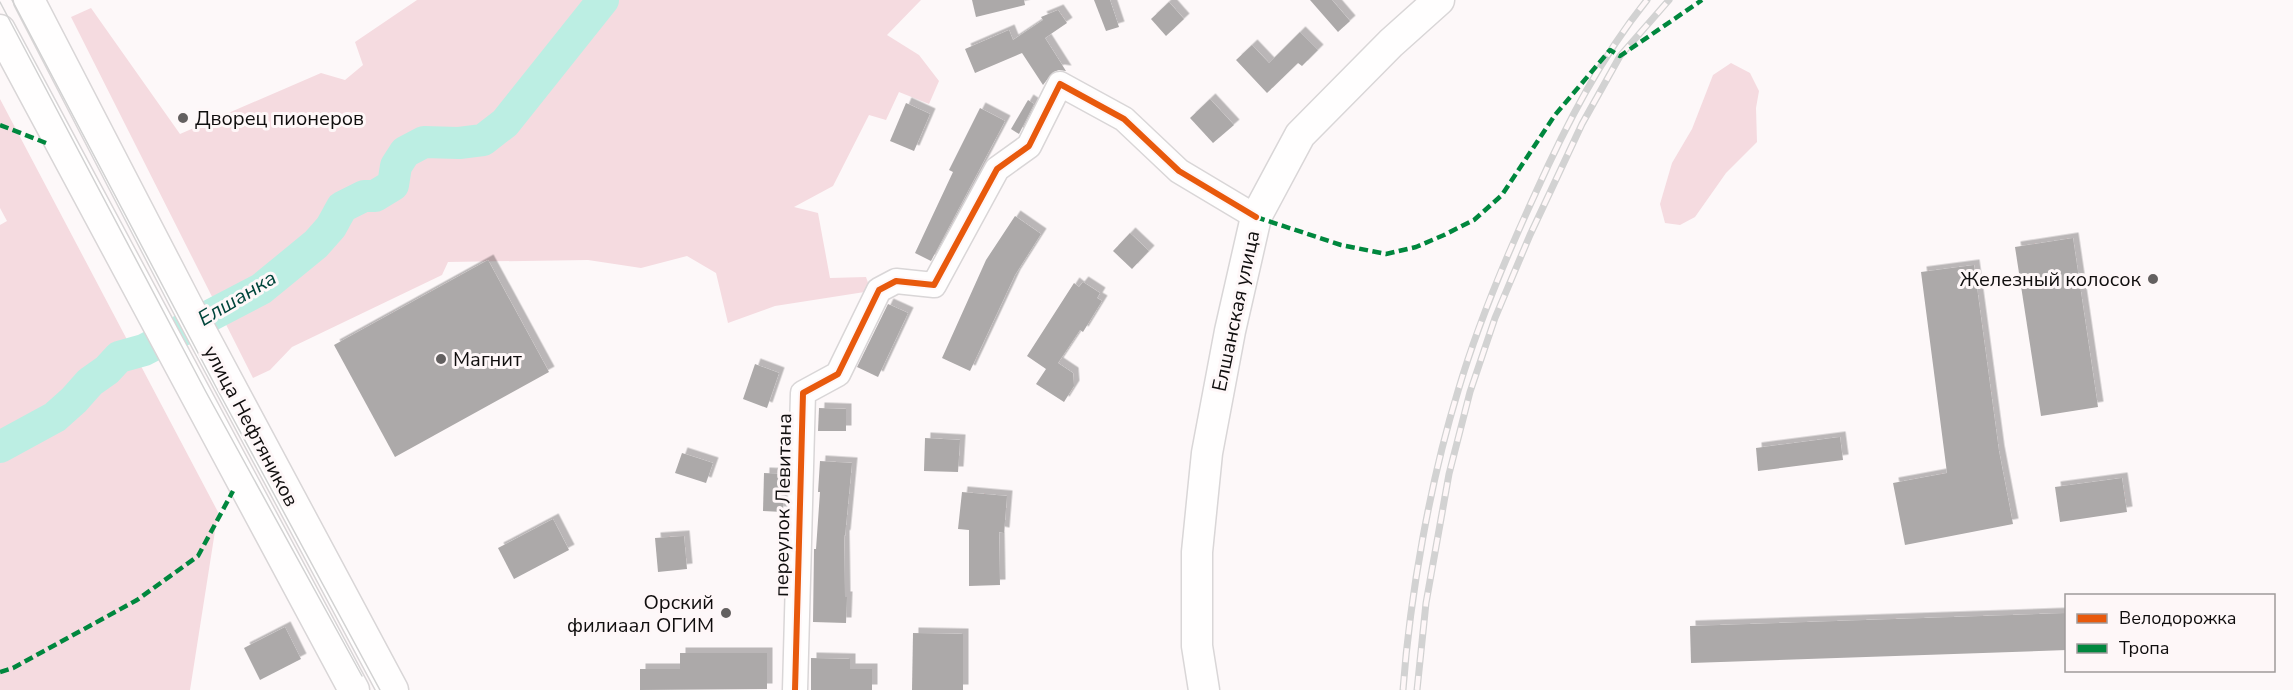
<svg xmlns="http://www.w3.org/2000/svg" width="2293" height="690" font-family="'Nunito Sans',sans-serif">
<defs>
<filter id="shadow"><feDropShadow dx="5.5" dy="-5.5" stdDeviation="0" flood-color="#0004"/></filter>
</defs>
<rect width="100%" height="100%" fill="#fdf8f9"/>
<!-- green -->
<g fill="#f5dbe0">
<polygon points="417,0 921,0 887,35 919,55 939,81 929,104 899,92 886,120 869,115 833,186 794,207 818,213 830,278 866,277 871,291 775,306 728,323 716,273 687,256 641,268 588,260 448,262 442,275 292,347 270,370 253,378 71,17 91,8 180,134 321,73 345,80 363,65 355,42"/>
<polygon points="1731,63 1750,73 1759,91 1756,108 1757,142 1726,173 1695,217 1680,225 1665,223 1660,204 1672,163 1692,129 1713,75"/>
<polygon points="0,99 218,512 190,690 0,690 0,225 7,221 0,208"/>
</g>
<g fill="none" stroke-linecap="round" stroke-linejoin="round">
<!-- river -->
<polyline stroke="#bceee3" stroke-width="32" points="0,447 55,417 74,400 90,382 107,370 119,357 144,350 261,289 316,244 331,227 342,207 364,196 375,196 393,185 396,166 405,152 424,142 459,143 483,140 505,123 603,0"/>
</g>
<!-- building -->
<g fill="#aca9a9" filter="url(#shadow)">
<polygon points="972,0 1024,0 1025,5 976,17"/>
<polygon points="1094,0 1110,0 1119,27 1106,31"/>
<polygon points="1310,0 1332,0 1350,21 1338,32"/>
<polygon points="1169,2 1184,19 1166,36 1151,19"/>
<polygon points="1058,10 1067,23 1045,38 1066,71 1059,70 1053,72 1043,85 1022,53 975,73 965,49 1009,30 1013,40 1043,20 1041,17"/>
<polygon points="1300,32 1318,50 1302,66 1298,63 1267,93 1236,60 1252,45 1269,63"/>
<polygon points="1210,99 1234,125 1213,143 1190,118"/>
<polygon points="1028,100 1034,104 1019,134 1011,129"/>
<polygon points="906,103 930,114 914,151 890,141"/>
<polygon points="980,108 1005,121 931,261 915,253 953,172 949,170"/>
<polygon points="1015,216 1041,234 1015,275 970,371 942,358 986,260"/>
<polygon points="1130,233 1149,251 1132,269 1113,251"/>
<polygon points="2073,238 2098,407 2041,416 2015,247"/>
<polygon points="488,260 549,372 395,457 334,345"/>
<polygon points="1974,265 1999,451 2013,524 1905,545 1893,483 1947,473 1921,272"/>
<polygon points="1083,282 1100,293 1097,298 1102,301 1083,332 1080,330 1058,363 1073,373 1074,386 1064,402 1036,384 1046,369 1027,356 1074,283 1079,287"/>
<polygon points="888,304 908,313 878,377 857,367"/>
<polygon points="755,364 779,373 767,408 743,399"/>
<polygon points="819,408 846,409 846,431 818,431"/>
<polygon points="1840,437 1843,460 1758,471 1756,448"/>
<polygon points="925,438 960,440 958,472 924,471"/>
<polygon points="682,453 713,463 706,483 675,473"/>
<polygon points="820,461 852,463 845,536 844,535 845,597 847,597 846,623 813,622 814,549 816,549 820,492 818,492"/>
<polygon points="764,473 785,474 783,512 763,511"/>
<polygon points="2122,478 2127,512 2060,522 2055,487"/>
<polygon points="962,492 1007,496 1004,533 999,532 1000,585 969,586 969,530 958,529"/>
<polygon points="553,519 569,550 514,579 498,548"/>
<polygon points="684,536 687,569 658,572 655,538"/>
<polygon points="2067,613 2067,650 1691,663 1690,626"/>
<polygon points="285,627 301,659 260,680 244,648"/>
<polygon points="913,633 963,634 963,690 912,690"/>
<polygon points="680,653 767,653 767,689 640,690 640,669 680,669"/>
<polygon points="811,658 850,659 850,669 872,669 872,690 811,690"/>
</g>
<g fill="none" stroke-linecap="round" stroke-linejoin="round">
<defs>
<polyline id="minor" points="795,690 803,393 838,374 879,290 896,281 934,285 997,169 1029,146 1060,84 1124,119 1179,171 1256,217"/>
<g id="major">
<polyline points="29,0 187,305 393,690"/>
<polyline points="0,30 354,690"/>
<polyline points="1204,690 1197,646 1197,552 1207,453 1230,331 1256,217 1300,135 1391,43 1439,0"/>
</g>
</defs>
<!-- minor casing -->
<use href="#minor" stroke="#d9d6d7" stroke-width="27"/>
<!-- major casing -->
<use href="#major" stroke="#d9d6d7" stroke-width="33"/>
<!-- minor -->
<use href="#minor" stroke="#fffefe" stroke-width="24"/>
<!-- major -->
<use href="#major" stroke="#fffefe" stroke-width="30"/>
<!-- tram -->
<g stroke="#d2d2d2" stroke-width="1.5">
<polyline points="12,0 216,387 380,690"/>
<polyline points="0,2 206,392 362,676"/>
</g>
<defs>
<g id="rail">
<path d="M1403,690C1410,595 1430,482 1458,391C1478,323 1506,257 1536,192C1566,125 1601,57 1647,0"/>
<polyline points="1417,690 1426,603 1449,474 1470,392 1495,318 1530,235 1582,124 1620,56 1669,0"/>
</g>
</defs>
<!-- rail casing -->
<use href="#rail" stroke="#d2d2d2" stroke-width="7"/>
<!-- rail -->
<use href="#rail" stroke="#fef7f8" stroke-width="4.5" stroke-dasharray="14" stroke-linecap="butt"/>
<!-- quiet -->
<g stroke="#00873e" stroke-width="4.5" stroke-dasharray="9 4.5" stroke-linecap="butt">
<polyline points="0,125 46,143"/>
<polyline points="1256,217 1341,245 1386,254 1416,247 1444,235 1474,220 1502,195 1555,115 1610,50 1620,56 1702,0"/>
<polyline points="0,672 13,668 137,600 198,556 233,491"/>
</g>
<defs>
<polyline id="cycleway" points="795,690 803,393 838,374 879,290 896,281 934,285 997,169 1029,146 1060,84 1124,119 1179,171 1256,217"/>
</defs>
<!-- cycleway casing -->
<use href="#cycleway" stroke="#fef7f8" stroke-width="10"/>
<!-- cycleway -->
<use href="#cycleway" stroke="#e8590c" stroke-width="6"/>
</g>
<!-- markers -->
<g fill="#636060" stroke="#fef7f8" stroke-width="2">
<circle cx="183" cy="118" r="6"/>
<circle cx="2153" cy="279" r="6"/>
<circle cx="441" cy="359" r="6"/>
<circle cx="726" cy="613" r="6"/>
</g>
<g text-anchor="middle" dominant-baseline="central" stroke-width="6" stroke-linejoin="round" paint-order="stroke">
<!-- poi labels -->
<g font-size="20" fill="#100e0e" stroke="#fef7f8" text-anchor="start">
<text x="195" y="118">Дворец пионеров</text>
<text x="2141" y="279" text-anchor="end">Железный колосок</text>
<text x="453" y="359">Магнит</text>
<text x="714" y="602" text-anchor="end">Орский<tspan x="714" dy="23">филиаал ОГИМ</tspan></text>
</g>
<!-- street labels -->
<g font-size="20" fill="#100e0e" stroke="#fef7f8">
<text transform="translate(1236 311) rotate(-78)">Елшанская улица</text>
<text transform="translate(251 426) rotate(62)">улица Нефтяников</text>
<text transform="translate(783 505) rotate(-89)">переулок Левитана</text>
</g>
<!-- water labels -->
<g font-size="21" font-style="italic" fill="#00453b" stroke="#fef7f8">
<text transform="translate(237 298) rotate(-31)">Елшанка</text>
</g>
</g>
<!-- legend -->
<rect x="2065" y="594" width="210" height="78" fill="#fef7f8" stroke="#9f9a9a" stroke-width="1.5"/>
<rect x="2077" y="614" width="30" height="9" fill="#e8590c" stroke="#9f9a9a" stroke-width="1.5"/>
<text x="2119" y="624" font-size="18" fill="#100e0e">Велодорожка</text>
<rect x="2077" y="644" width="30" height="9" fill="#00873e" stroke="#9f9a9a" stroke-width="1.5"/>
<text x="2119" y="654" font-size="18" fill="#100e0e">Тропа</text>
</svg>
